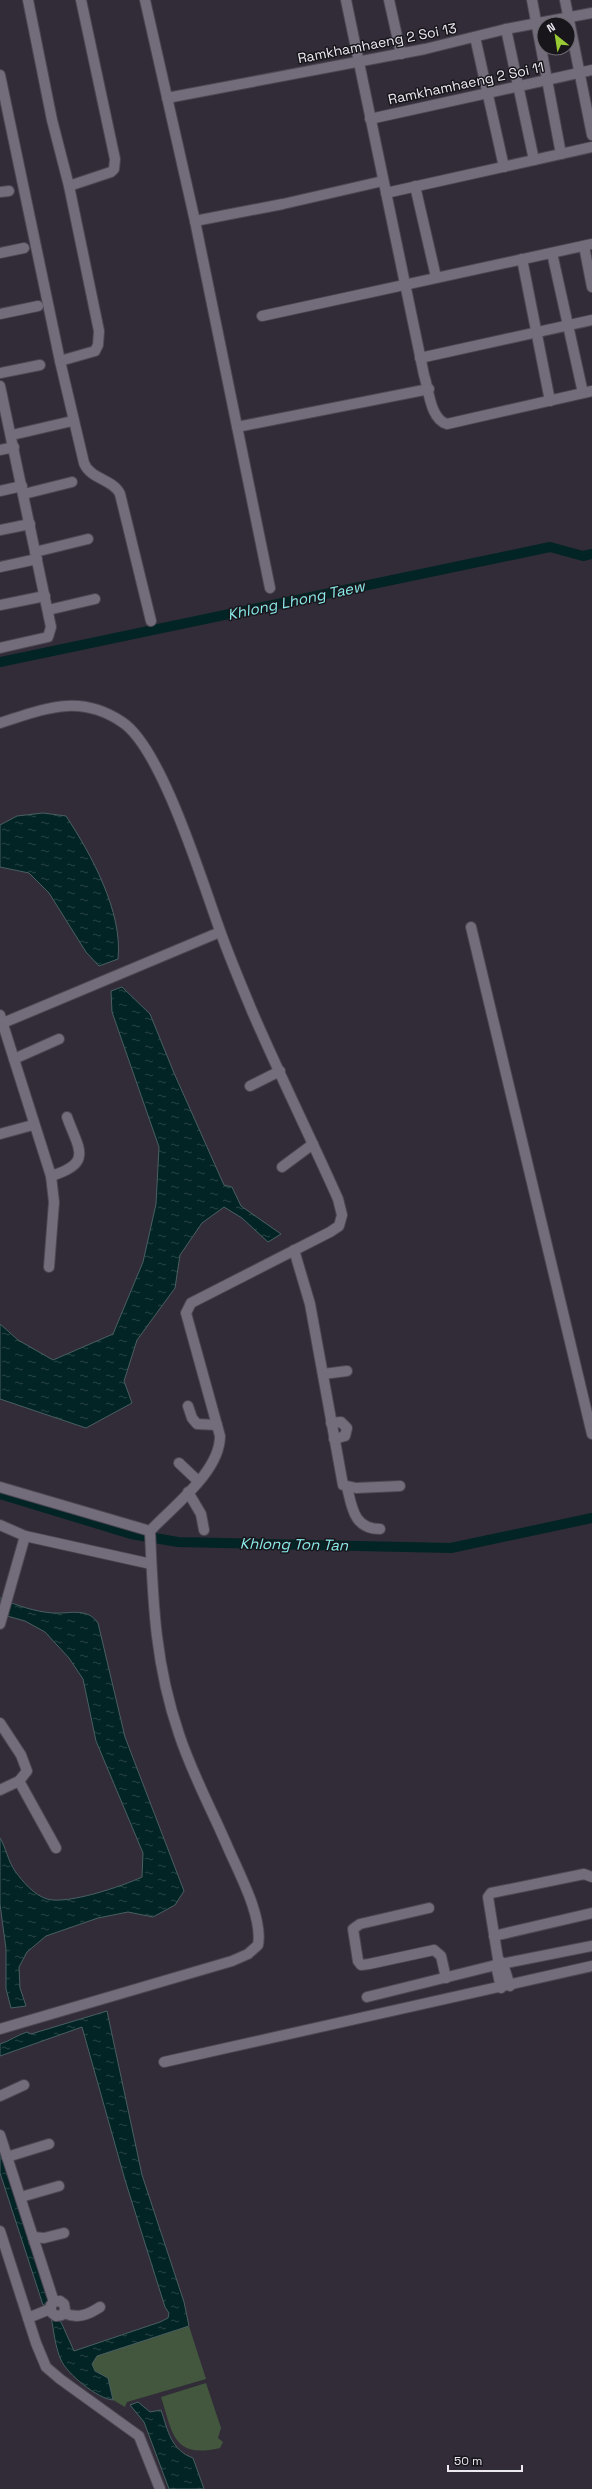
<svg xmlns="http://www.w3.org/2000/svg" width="592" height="2489" font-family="'Space Grotesk',sans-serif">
<defs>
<pattern id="water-ripples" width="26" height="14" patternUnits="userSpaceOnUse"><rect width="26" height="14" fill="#032424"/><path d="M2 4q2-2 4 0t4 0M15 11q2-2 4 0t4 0" fill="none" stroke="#284444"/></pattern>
</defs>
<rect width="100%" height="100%" fill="#312c38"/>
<!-- green -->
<g fill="#42573d">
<polygon points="189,2326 206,2379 127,2402 125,2407 113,2400 108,2378 95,2371 92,2364 97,2356"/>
<path d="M206,2383L221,2428L218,2438L223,2442L220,2448C173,2459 173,2434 161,2397Z"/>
</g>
<!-- water -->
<g fill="url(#water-ripples)" stroke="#495f62">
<path d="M43,813L66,816C91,854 123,912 118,959L99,966L86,952L49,893L29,873L0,867V825L17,816Z"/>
<polygon points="122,987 150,1014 174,1073 224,1185 232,1187 241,1206 281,1234 268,1242 242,1218 224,1207 202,1223 180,1255 175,1288 137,1340 124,1381 132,1403 86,1428 0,1399 0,1324 18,1340 53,1360 113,1334 143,1262 156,1204 159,1147 112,1012 111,991"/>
<path d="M0,1598C15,1605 36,1612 53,1613C71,1614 87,1607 98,1623L125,1737L184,1891L175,1905L153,1917L128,1912L98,1918L46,1936L27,1952L19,1967L20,1988L26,2006L11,2008L6,1989V1949L0,1904V1838C6,1848 8,1861 15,1871C23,1882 34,1895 47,1899C67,1905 123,1886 142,1877L143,1853L96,1741L83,1679L69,1658L45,1632L25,1621L0,1614Z"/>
<path d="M107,2011L142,2175L184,2302L189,2326L97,2356L92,2364L95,2371L108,2378L113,2400C98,2399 67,2374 61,2360C55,2347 54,2331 51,2317L61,2322L74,2351L160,2322L168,2318L169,2313L165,2307L125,2180L82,2027L0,2056V2044C10,2041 17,2035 27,2032L31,2034Z"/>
<polygon points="0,2141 50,2301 43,2305 0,2173"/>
<path d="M138,2402L150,2412L161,2410C168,2431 171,2450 193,2458L204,2489H169L144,2422L130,2405Z"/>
</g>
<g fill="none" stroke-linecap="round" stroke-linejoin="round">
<!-- canal -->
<g stroke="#032424" stroke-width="10">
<polyline points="0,662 550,547 583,556 592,554"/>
<polyline points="0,1494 131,1534 178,1542 451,1548 592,1518"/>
</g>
<defs>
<g id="minor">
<polyline points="28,0 52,120 69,186 99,331 98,345 95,351 60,361"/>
<polyline points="145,0 195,221 270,588"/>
<path d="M346,0L424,375C429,390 430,419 447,424L592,391"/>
<polyline points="389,0 401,54"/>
<polyline points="532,0 561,154"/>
<polyline points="565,0 592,135"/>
<polyline points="506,29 534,160"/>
<polyline points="475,37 504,167"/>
<path d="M0,75L60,361L84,463C90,479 113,479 120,494L151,621"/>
<polyline points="167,98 425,49 506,29 592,13"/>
<polyline points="370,119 592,70"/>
<polyline points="69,186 111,172 114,169 115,159 81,0"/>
<polyline points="415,186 436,277"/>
<polyline points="0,192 9,191"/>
<polyline points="386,193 592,147"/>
<polyline points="195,221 283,204 383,181"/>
<polyline points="584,246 592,287"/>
<polyline points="0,253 24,248"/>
<polyline points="552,253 583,393"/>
<polyline points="522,259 550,401"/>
<polyline points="0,314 38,306"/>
<polyline points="262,316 592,244"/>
<polyline points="420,358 592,320"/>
<polyline points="0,373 40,365"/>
<polyline points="0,386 51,627 48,637 0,648"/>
<polyline points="237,427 429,389"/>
<polyline points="12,435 68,422"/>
<polyline points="0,450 14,447"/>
<polyline points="0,491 22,486"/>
<polyline points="24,494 72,482"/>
<polyline points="0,530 30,524"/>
<polyline points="35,552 88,539"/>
<polyline points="0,567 37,559"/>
<polyline points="0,605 45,596"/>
<polyline points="48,610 95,599"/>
<path d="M0,723C44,709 79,693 122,722C161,747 201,878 218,925C228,954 240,982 252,1011C279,1074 310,1136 338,1199L342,1215L339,1226L330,1232L191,1303L186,1313L220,1436C220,1472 173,1506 150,1531C153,1603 155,1664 179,1734C192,1774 213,1812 229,1850C240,1875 263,1918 258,1945L248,1954L232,1961L0,2029"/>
<polyline points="471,927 592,1434"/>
<polyline points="0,1015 51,1176 54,1202 49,1267"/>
<polyline points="3,1023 220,932"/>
<polyline points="14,1059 59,1039"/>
<polyline points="250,1086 280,1071"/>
<polyline points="0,1134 33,1125"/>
<polyline points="282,1167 313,1144"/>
<path d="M51,1176C93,1163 79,1150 67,1117"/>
<polyline points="294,1250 310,1304 343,1485 356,1488 400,1486"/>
<polyline points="323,1374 347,1371"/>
<polyline points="188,1406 192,1418 197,1424 217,1425"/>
<polyline points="331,1423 341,1422 347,1428 345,1436 334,1439"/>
<polyline points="179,1463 198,1481"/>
<polyline points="0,1487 150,1531"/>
<path d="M347,1487C352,1508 354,1529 380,1529"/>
<polyline points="188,1492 201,1514 204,1530"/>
<polyline points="0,1525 25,1536 151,1564"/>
<polyline points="0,1624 25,1536"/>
<polyline points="0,1723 21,1755 27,1771 19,1781 56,1848"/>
<polyline points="0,1790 19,1781"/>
<polyline points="429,1908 360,1924 353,1929 358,1961 361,1965 369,1964 434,1950 441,1956 446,1978"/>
<polyline points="494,1936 592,1913"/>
<polyline points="498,1961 496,1965 501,1988"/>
<polyline points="510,1986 503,1964 498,1959 488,1897 491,1893 584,1874 592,1877"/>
<polyline points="367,1997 496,1965 592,1946"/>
<polyline points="164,2062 592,1966"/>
<polyline points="0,2096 24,2085"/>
<polyline points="0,2135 54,2302 51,2305 51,2312 56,2316 62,2315 65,2310 64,2304 60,2301 54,2302"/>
<polyline points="7,2157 49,2144"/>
<polyline points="21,2197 59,2186"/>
<polyline points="0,2231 36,2343 46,2367 60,2379 139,2436 160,2489"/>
<polyline points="33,2237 44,2238 64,2233"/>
<path d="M64,2313C77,2319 88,2315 100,2307"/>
<polyline points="28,2318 50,2309"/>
</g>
</defs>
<!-- minor casing -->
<use href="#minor" stroke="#4c4751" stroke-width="12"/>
<!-- minor -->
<use href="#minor" stroke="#736d7b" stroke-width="10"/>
</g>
<g text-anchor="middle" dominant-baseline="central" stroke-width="3" stroke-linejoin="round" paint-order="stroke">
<!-- street labels -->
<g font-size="14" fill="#ece9f1" stroke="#18161b">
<text transform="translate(377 43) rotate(-11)">Ramkhamhaeng 2 Soi 13</text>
<text transform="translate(466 83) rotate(-12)">Ramkhamhaeng 2 Soi 11</text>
</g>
<!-- water labels -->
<g font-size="15" font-style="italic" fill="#88ebea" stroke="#18161b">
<text transform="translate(296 600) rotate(-12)">Khlong Lhong Taew</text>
<text transform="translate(294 1544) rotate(1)">Khlong Ton Tan</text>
</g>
</g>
<!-- north arrow -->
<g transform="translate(556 36) rotate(330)"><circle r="19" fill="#18161b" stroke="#6d6a71"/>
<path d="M0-3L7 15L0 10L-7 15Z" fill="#9acb34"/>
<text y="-6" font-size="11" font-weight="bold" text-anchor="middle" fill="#ece9f1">N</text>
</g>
<!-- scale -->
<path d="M448 2465v6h74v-6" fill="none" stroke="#ece9f1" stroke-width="2"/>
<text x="454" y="2465" font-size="12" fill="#ece9f1" stroke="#18161b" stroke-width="3" paint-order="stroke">50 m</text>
</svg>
